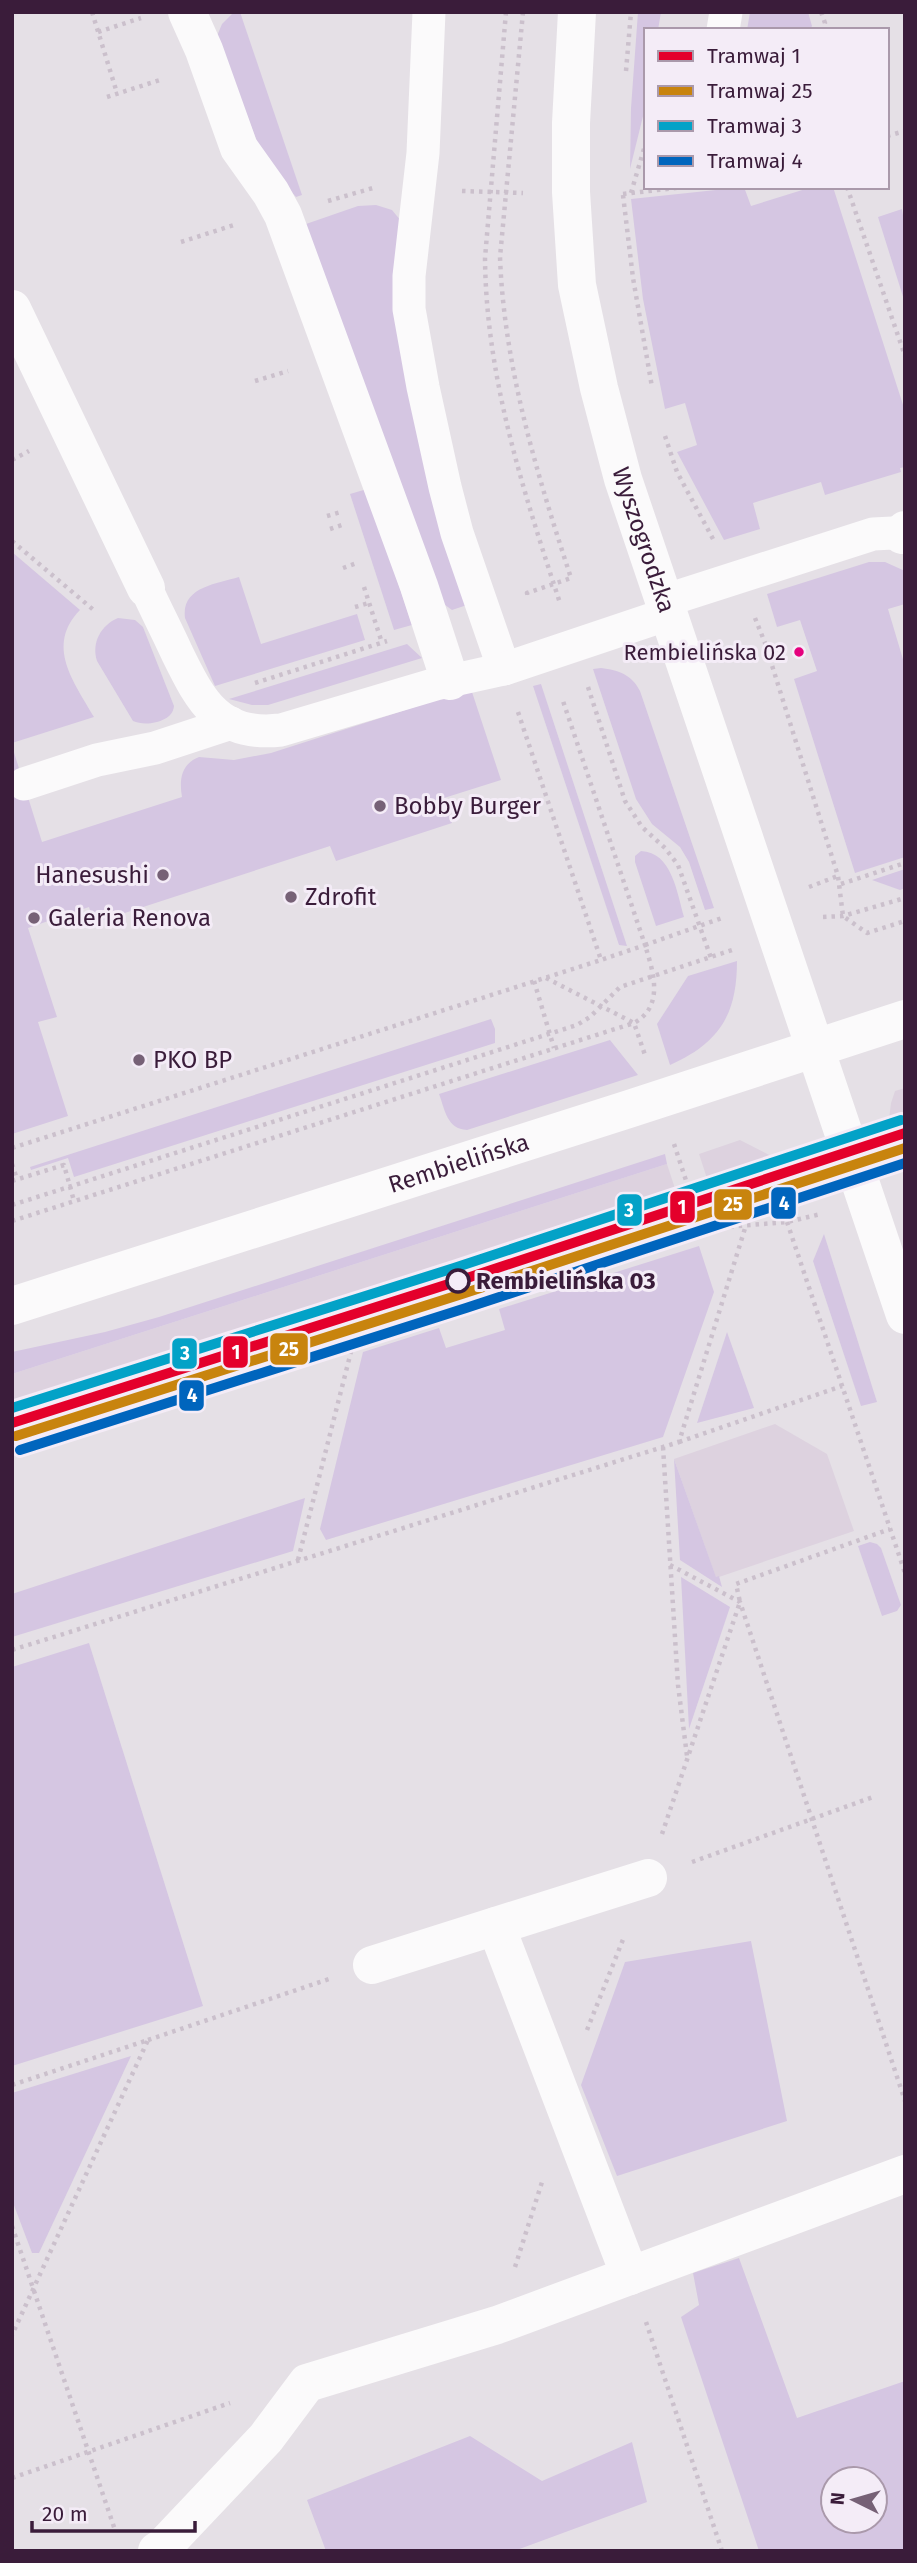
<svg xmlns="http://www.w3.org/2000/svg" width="917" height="2563" font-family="'Fira Sans',sans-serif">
<rect width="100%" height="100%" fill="#e5e0e6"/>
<!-- built -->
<g fill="#ddd2df">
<polygon points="905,1088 905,1149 890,1153 888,1127 891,1103 895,1091"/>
<polygon points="740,1140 773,1157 803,1181 717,1209 699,1154"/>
<polygon points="667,1164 685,1219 12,1433 12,1374"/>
<polygon points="775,1424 827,1454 854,1531 716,1578 674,1459"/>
</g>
<!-- green -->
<g fill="#d5c6e2" fill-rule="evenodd">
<polygon points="234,12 240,12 302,195 296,197 264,160 217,36 222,24"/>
<polygon points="638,12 661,12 658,30 646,30 646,104 630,169 631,108"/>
<polygon points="750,12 808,12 812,26 810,30 747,30"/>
<polygon points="744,187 751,206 812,187 833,187 905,411 905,467 900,468 901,472 825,495 821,482 753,503 760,529 724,540 677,452 697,445 685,403 665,409 643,299 631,199"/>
<polygon points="376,205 392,210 401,221 467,605 452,610 441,602 306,224 358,206"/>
<polygon points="902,209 905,228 903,229 905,236 905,303 878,217"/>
<polygon points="367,489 412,625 394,630 350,494"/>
<path d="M12,552L80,610C45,646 74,682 94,717L12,743Z"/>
<polygon points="869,562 885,562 905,571 905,604 888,609 905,666 905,857 855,873 794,679 817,671 800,620 777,627 767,594"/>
<path d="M239,577L261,644L357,614L365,640L215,686L185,618C181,587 216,584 239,577Z"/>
<path d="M118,618L135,620L143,627L174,706C173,722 146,727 133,721L97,661C91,643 101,625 118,618Z"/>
<polygon points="407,644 422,658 268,705 252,705 229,699"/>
<path d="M601,668C619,670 632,675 640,691L714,908L705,910L689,862L680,847L652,824L636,799L593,669Z"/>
<polygon points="541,684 627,946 619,945 533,686"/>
<path d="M471,689L501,780L444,798L452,823L336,861L330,846L94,923L89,907L28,928L57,1017L38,1022L68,1116L12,1134V746L42,842L182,797C179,780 181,764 199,757L234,760L271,753Z"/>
<path d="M641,851C672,852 677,893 684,917L656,926L635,862V856Z"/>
<polygon points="905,869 905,888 900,890 872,880"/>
<path d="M737,961C737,1015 719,1043 670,1065L657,1024L688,976Z"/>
<polygon points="491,1019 495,1029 495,1043 74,1177 68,1158 31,1170 30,1167"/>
<path d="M610,1040L638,1075L467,1130C447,1129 445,1110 439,1094Z"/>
<polygon points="665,1154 667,1164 12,1374 12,1352 105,1332 159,1317"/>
<polygon points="824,1234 877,1402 861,1406 813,1261"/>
<polygon points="699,1246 714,1292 663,1437 326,1540 320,1529 363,1352 439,1328 446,1348 505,1330 499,1309"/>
<polygon points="727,1332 754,1408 697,1423"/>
<polygon points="674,1459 716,1577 719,1576 722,1587 680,1560"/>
<polygon points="305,1498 293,1551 12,1637 12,1594"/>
<polygon points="870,1542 877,1544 881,1548 901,1605 897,1611 882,1616 858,1546"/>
<polygon points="681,1577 730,1607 689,1729"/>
<polygon points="89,1643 203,2006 12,2066 12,1667"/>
<polygon points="751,1941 787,2121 617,2176 581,2085 625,1962"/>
<polygon points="131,2056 39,2253 32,2253 12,2200 12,2093"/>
<path d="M739,2258L797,2418L905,2381V2551H759L681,2317L699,2305L693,2273ZM833,2479H875V2521H833Z"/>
<polygon points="470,2436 542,2481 632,2442 647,2502 514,2551 326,2551 307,2500"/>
</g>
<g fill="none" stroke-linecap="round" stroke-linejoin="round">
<!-- path -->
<g stroke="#cbc0cc" stroke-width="4.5" stroke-dasharray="3.5 5" stroke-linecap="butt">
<polyline points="92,12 117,93"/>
<path d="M506,12L485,258C486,377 523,490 560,603"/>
<path d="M523,12L500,257C504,367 537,474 571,578L527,593L528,596"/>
<polyline points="821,12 825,23 823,30"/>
<polyline points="98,32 141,18"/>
<polyline points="626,71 631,12"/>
<polyline points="107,97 163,79"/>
<polyline points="887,136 905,131"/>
<polyline points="847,187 905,356"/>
<polyline points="462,191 523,193"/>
<polyline points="631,193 646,142"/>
<polyline points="623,194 684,187"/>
<polyline points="623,195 633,278 652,387"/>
<polyline points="328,201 373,188"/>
<polyline points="181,242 234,225"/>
<polyline points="255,381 288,371"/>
<polyline points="665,436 677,472 713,539"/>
<polyline points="12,460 29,451"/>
<polyline points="327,516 341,512"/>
<polyline points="330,529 345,524"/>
<polyline points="12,541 96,612"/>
<polyline points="343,568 357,563"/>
<polyline points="364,587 382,643"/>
<polyline points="355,607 369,603"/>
<polyline points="755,618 765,643 838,876 843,916 867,933 905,921"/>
<polyline points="255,683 387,641"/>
<polyline points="588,687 625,801 642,827 665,848 678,865 711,958"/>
<polyline points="518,712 601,960 645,945 562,698"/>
<polyline points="841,884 905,863"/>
<polyline points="809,887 838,876"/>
<polyline points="823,917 843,916 905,898"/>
<polyline points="546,978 634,1023 645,1055"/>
<polyline points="534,981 554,1048"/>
<polyline points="674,1144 702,1229"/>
<polyline points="12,1148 601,960"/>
<polyline points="12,1164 17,1179"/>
<polyline points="12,1181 64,1165 74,1201"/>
<polyline points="12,1205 577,1025 590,1017 620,987 732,950"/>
<path d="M12,1221L634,1023C665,1006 653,971 645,945L722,918"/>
<polyline points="787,1222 905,1573"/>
<polyline points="679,1442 842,1386"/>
<polyline points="663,1447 678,1685 687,1756"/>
<polyline points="298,1560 354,1340 702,1229 787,1222 821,1214"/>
<polyline points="670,1565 740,1602 905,2101"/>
<polyline points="12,1650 679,1442 746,1225"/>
<polyline points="662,1834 740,1602 736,1584 890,1529"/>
<polyline points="692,1862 873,1797"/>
<polyline points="587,2030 624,1937"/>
<polyline points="148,2040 329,1979"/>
<polyline points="12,2085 148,2040 12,2335"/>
<polyline points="12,2226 115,2530"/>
<polyline points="515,2267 542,2182"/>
<polyline points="646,2322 722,2551"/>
<polyline points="12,2478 230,2403"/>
</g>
<!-- lane -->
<g stroke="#fbfafb" stroke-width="33">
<polyline points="429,12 423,153 409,276 409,309 423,387 445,487 457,533 504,669"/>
<polyline points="723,30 726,12"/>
<path d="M146,588C156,610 167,631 177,653C201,702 219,737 281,730L436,684L504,669L668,614"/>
<polyline points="664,601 873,534 893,533 905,536"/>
<polyline points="24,784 97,760 155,748 231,723"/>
</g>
<!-- street -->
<g stroke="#fbfafb" stroke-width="38">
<polyline points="187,12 204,50 239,148 271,193 283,215 419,586 450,681"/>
<path id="s1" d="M577,12L571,123V192L577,285L599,388L623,479L905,1315"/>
<polyline points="12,309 146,588"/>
<polyline points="902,535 905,530"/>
<polyline points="496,1926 630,2276"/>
<polyline points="372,1965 648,1878"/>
<polyline points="157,2551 162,2548 266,2438 307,2383 497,2325 905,2174"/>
</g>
<!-- secondary -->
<path stroke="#fbfafb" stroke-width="38" id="s2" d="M12,1306L629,1109L905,1019"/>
<defs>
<polyline id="tram-1" points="12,1423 458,1281 905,1133"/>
<polyline id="tram-2" points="16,1436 462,1294 905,1148"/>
<polyline id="tram-3" points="12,1408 454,1268 901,1120"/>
<polyline id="tram-4" points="20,1450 466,1308 905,1163"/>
</defs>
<!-- tram-1 casing -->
<use href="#tram-1" stroke="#f4ecf7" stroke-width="16"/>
<!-- tram-2 casing -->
<use href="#tram-2" stroke="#f4ecf7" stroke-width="16"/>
<!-- tram-3 casing -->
<use href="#tram-3" stroke="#f4ecf7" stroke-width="16"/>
<!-- tram-4 casing -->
<use href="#tram-4" stroke="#f4ecf7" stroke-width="16"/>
<!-- tram-1 -->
<use href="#tram-1" stroke="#e4002b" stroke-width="10"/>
<!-- tram-2 -->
<use href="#tram-2" stroke="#c8840e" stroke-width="10"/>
<!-- tram-3 -->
<use href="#tram-3" stroke="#03a2c7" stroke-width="10"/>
<!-- tram-4 -->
<use href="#tram-4" stroke="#0065bd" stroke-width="10"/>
</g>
<!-- markers -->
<circle fill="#e5007d" stroke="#f4ecf7" stroke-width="2.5" cx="799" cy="652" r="6"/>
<g fill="#766176" stroke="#f4ecf7" stroke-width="2.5">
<circle cx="380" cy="806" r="7"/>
<circle cx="163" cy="875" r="7"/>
<circle cx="291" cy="897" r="7"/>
<circle cx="34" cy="918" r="7"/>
<circle cx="139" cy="1060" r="7"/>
</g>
<circle fill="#f4ecf7" stroke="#3a1c3a" stroke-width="3.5" cx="458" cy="1281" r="11"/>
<g text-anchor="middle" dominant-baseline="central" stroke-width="6" stroke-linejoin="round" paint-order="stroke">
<!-- bus labels -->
<g font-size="22" fill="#3a1c3a" stroke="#f4ecf7" text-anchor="end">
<text x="786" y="652">Rembielińska 02</text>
</g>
<!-- street labels -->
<g font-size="24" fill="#3a1c3a" stroke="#f4ecf7">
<text stroke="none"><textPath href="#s1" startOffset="537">Wyszogrodzka</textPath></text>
<text stroke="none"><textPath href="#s2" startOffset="469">Rembielińska</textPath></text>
</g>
<!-- poi labels -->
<g font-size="24" fill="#3a1c3a" stroke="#f4ecf7" text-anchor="start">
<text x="394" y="806">Bobby Burger</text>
<text x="149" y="875" text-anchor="end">Hanesushi</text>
<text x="305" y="897">Zdrofit</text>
<text x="48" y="918">Galeria Renova</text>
<text x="153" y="1060">PKO BP</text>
</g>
<!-- stop labels -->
<g font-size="24" font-weight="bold" fill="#3a1c3a" stroke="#f4ecf7" text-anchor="start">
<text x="476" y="1281">Rembielińska 03</text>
</g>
</g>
<g stroke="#f4ecf7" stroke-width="2.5">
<rect x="770" y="1186" width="27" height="34" rx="7" fill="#0065bd"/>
<rect x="713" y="1188" width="40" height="33" rx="7" fill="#c8840e"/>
<rect x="669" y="1190" width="27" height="34" rx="7" fill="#e4002b"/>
<rect x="616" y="1193" width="27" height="34" rx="7" fill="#03a2c7"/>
<rect x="269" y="1332" width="40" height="34" rx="7" fill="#c8840e"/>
<rect x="222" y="1335" width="27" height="34" rx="7" fill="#e4002b"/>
<rect x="171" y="1337" width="27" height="33" rx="7" fill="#03a2c7"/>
<rect x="178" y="1379" width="27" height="33" rx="7" fill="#0065bd"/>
</g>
<g font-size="19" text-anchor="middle" font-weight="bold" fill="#fff">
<text x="784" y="1210">4</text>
<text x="733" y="1211">25</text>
<text x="682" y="1214">1</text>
<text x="629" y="1217">3</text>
<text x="289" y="1356">25</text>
<text x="236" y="1359">1</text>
<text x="185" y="1360">3</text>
<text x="192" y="1402">4</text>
</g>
<!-- border -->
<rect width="917" height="2563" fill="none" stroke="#3a1c3a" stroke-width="28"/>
<!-- legend -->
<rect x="644" y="28" width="245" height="161" fill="#f4ecf7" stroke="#aa99ab" stroke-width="2"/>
<rect x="658" y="51" width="35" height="10" fill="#e4002b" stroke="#aa99ab" stroke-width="2"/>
<text x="707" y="63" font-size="21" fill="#3a1c3a">Tramwaj 1</text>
<rect x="658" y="86" width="35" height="10" fill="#c8840e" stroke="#aa99ab" stroke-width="2"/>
<text x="707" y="98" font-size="21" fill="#3a1c3a">Tramwaj 25</text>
<rect x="658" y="121" width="35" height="10" fill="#03a2c7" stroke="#aa99ab" stroke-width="2"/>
<text x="707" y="133" font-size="21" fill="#3a1c3a">Tramwaj 3</text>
<rect x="658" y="156" width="35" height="10" fill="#0065bd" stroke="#aa99ab" stroke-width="2"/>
<text x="707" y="168" font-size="21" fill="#3a1c3a">Tramwaj 4</text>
<!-- north arrow -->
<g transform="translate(854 2500) rotate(275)"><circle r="33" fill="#f4ecf7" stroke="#aa99ab" stroke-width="2"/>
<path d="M0-5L12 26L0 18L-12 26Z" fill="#766176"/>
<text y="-10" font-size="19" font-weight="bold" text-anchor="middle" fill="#3a1c3a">N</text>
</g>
<!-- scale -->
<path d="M32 2521v10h163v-10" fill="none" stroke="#3a1c3a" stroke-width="3.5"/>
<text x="42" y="2521" font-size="21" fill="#3a1c3a" stroke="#f4ecf7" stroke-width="5" paint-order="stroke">20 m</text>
</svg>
